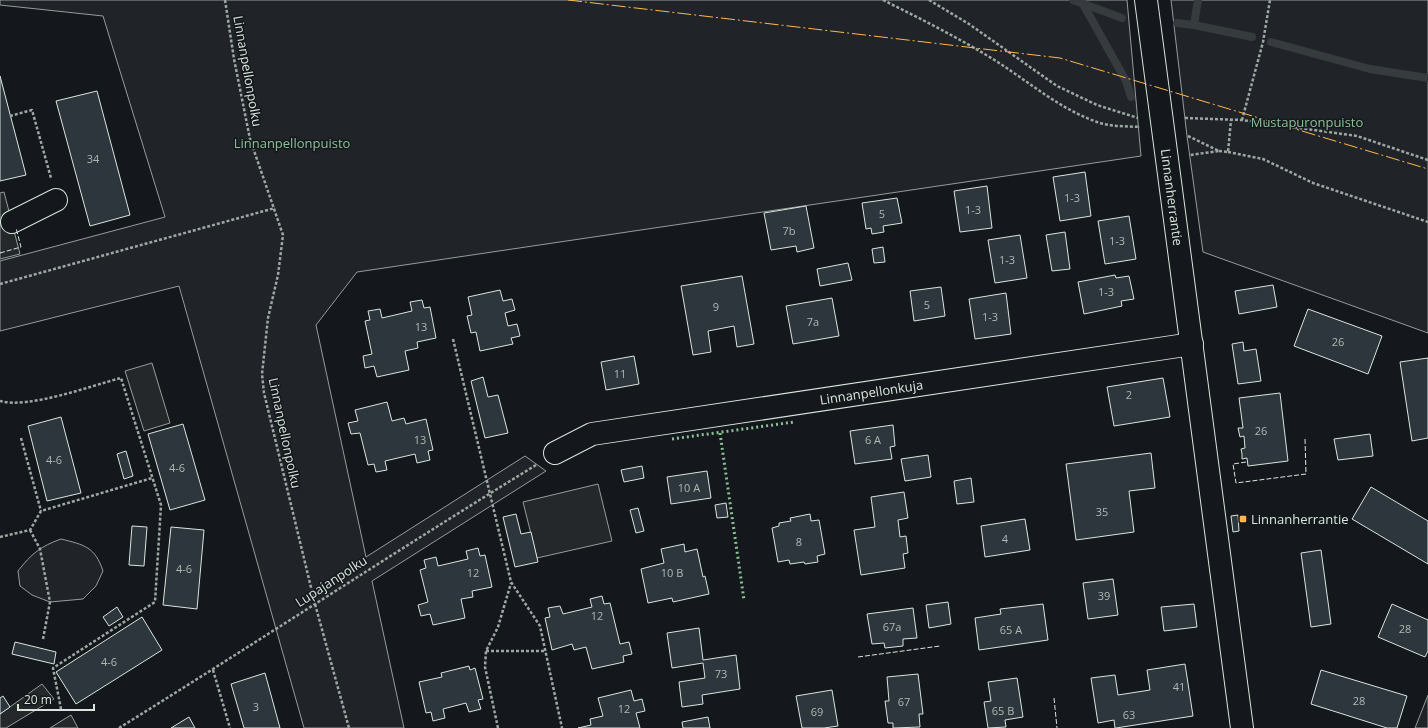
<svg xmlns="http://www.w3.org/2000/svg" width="1428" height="728" font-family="'Open Sans',sans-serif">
<rect width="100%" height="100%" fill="#14181c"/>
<!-- green -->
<g fill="#202428" stroke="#939e99">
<polygon points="0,0 1127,0 1141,156 357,272 316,325 366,557 525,456 546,471 372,581 404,728 304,728 179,286 0,331 0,261 165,217 103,16 0,5"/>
<polygon points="1171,0 1428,0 1428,333 1203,252 1187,136"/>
<path d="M61,539C85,545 95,547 103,571L96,586L83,599L50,602L32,595L20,586L18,571C31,554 41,546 61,539Z"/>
<polygon points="1428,695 1428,728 1415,728"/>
</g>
<!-- parking -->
<g fill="#24282b" stroke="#939e99">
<polygon points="4,192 20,254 0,259 0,193"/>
<polygon points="152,363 170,423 144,431 125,371"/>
<polygon points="598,484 612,541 537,558 523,502"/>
<polygon points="42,684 54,699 6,728 0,728 0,714"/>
<polygon points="71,715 78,728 50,728"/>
</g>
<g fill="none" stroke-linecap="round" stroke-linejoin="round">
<!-- stream -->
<g stroke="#363b3e" stroke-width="8">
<polyline points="1073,0 1122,18"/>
<polyline points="1083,4 1126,81 1131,97"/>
<polyline points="1177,23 1194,25 1252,37"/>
<polyline points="1194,25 1198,0"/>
<polyline points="1271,42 1370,69 1428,78"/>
</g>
</g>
<!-- building -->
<g fill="#2c363c" stroke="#d8e6dc">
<polygon points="0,76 26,175 0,181"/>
<polygon points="97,91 130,215 90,226 56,101"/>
<polygon points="1085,172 1091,216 1060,221 1053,177"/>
<polygon points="987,186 992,228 960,232 954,191"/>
<polygon points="897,198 902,223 883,226 884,232 872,234 871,228 866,229 862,203"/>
<polygon points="806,206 814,248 797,252 796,246 771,250 764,213"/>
<polygon points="1129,216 1136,259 1105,264 1098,221"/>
<polygon points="1065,232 1070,269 1052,271 1046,235"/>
<polygon points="1020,235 1027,278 995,283 988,240"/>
<polygon points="883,247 885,262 874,263 872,249"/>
<polygon points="848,263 852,280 820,286 817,269"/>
<polygon points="1115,275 1116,278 1129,276 1134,299 1121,301 1122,306 1084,314 1078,282"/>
<polygon points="742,276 754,344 737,347 734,326 708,331 711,352 693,355 681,286"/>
<polygon points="1273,285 1277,307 1239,314 1235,291"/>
<polygon points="941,287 945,316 914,321 910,291"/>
<polygon points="500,290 503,301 512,299 515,310 505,313 508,326 517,324 520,336 511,338 513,344 480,351 476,332 471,333 467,316 472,315 468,297"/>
<polygon points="1006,293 1011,334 975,339 969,299"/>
<polygon points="832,298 839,336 793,344 786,306"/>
<polygon points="422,300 424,308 430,307 436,338 417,342 418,348 405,351 409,370 377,377 374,366 365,368 363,356 372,354 365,321 370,320 368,311 380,309 382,318 412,311 410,302"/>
<polygon points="1308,309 1382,336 1368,374 1294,346"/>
<polygon points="1243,342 1244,351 1256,349 1261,381 1238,384 1232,344"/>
<polygon points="634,356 639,384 606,390 601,362"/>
<polygon points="1428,358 1428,438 1412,441 1400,362"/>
<polygon points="483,377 488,397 498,395 508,433 485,438 471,381"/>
<polygon points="1163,378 1170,417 1114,426 1107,387"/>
<polygon points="1280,393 1288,461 1248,466 1247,458 1242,459 1242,454 1241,449 1245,448 1244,436 1240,437 1238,428 1243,428 1239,398"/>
<polygon points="387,402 392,421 404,418 406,424 426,419 433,450 428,451 430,460 417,463 415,454 385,461 387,470 376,472 374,464 368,465 360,433 351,434 348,423 358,421 355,410"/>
<polygon points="61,417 81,493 47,501 28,426"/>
<polygon points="183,424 205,500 170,510 148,434"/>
<polygon points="893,425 895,446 890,447 892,459 855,464 850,431"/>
<polygon points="1370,434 1373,456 1338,460 1334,439"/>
<polygon points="126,451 133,476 124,479 117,454"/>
<polygon points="1151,453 1155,488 1129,491 1134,532 1076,540 1066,464"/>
<polygon points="928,455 931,477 905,481 901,459"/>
<polygon points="642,466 644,478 624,482 621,470"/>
<polygon points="707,471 711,498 671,504 667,477"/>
<polygon points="971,478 974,502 957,504 954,481"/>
<polygon points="1371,487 1428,521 1428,564 1352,519"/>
<polygon points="904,492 908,518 898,520 900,537 906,536 908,553 903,554 905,568 861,575 854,530 875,527 871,497"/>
<polygon points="726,503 728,517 717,518 715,505"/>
<polygon points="638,508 644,531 636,533 630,510"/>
<polygon points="516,514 521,534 531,532 538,562 515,567 503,517"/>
<polygon points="810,514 811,521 819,520 825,554 817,556 818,562 805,564 804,562 790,564 789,560 778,562 772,528 779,526 779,523 791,521 790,518"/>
<polygon points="1238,515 1239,531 1233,532 1231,516"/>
<polygon points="1025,519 1030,550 985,557 981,526"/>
<polygon points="132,526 147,527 144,566 129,565"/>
<polygon points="171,527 204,530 197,609 163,605"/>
<polygon points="684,544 685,552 697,549 703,577 705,576 709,594 673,602 672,598 648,603 641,569 664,563 661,549"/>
<polygon points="478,548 480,556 485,555 492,587 472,591 473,597 461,599 465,618 433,625 430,614 421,616 418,605 428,602 420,570 426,568 424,560 436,557 438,566 468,559 466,551"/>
<polygon points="1321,550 1331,624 1311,627 1301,553"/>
<polygon points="1113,579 1118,615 1088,619 1083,583"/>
<polygon points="602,596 604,604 610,603 620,644 629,642 632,654 623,656 624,662 592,669 586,647 574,650 572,644 552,650 545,618 550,617 548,608 560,606 563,614 592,607 590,599"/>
<polygon points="948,602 951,624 929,628 926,605"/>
<polygon points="1043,604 1048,640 979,650 975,618 1001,614 1000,609"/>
<polygon points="1194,604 1197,627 1164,631 1161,607"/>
<polygon points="1392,604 1428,620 1428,651 1425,657 1378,637"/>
<polygon points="117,607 123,617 109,626 103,617"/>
<polygon points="913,608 917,638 903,639 903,646 885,648 884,643 872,644 867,614"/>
<polygon points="142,617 162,650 76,704 56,672"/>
<polygon points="699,628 703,660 736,655 740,689 702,695 703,704 682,707 679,682 705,678 703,663 672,668 667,633"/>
<polygon points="15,642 56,652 54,664 12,654"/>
<polygon points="1185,664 1193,716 1116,728 1115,728 1114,720 1098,723 1091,678 1115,675 1118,695 1150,690 1147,670"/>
<polygon points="469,666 470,670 475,668 483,699 478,700 481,709 469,712 466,703 443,709 445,718 433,721 431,712 426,713 419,682 442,677 441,673"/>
<polygon points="1321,670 1407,696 1397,728 1387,728 1311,704"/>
<polygon points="265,673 280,728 244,728 231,684"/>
<polygon points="918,674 923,714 919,714 920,727 893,728 893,723 888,723 885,701 889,701 887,677"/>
<polygon points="1017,678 1023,717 1005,720 1006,727 988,728 984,702 991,701 988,682"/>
<polygon points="631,690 634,701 642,699 645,711 636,713 640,728 578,728 591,725 590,719 603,716 598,698"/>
<polygon points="832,690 838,726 824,728 802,728 796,696"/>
<polygon points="3,696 10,707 0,714 0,698"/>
<polygon points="189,717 195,728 171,728"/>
<polygon points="708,717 710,728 683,728 682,722"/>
</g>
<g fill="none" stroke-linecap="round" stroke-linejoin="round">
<defs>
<g id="minor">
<path id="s1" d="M1146,0L1242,728"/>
<polyline points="12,222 56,200"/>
<path id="s2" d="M555,453L592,434L1192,344"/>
</g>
</defs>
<!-- minor casing -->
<use href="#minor" stroke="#d8e6dc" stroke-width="24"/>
<!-- path -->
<g stroke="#9da8a2" stroke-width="2.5" stroke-dasharray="3 2" stroke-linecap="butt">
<polyline points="225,0 234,59 250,139 283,235 278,275 268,318 262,374 264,393 315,604 349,728"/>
<path d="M883,0C921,19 959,38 996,61C1029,82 1060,109 1097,122C1111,127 1126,126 1140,127"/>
<polyline points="929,0 969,24 1057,86 1097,105 1138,118"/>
<polyline points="10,116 32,110 51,178"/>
<polyline points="1185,118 1242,120 1357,136 1428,160"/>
<polyline points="1242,120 1263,42 1270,0"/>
<polyline points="1188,136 1219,151 1190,155"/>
<polyline points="1219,151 1228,152 1231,120"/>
<polyline points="1228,152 1263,159 1313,183 1428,222"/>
<polyline points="0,284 275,208"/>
<polyline points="453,339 511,582 540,626 562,728"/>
<path d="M0,401C29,409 90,386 121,378L161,505L155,602L53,668L61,709"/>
<polyline points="21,438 41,511"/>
<polyline points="30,530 40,549 50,602 43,639"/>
<polyline points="0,537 30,530 41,511 152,478"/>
<polyline points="486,651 545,651"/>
<polyline points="213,670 230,728"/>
<path d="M119,728C259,641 396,551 536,465"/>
<polyline points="498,728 485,667 486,651 498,627 511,583"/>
</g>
<!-- minor -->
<use href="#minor" stroke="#14181c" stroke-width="22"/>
<!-- hedge -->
<g stroke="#8ac095" stroke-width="3" stroke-dasharray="2 3" stroke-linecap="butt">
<polyline points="720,433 744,600"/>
<polyline points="672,439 794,422"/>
</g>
<!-- fence -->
<g stroke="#d8e6dc" stroke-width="1" stroke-dasharray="5 2" stroke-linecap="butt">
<polyline points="0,253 21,247 16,228"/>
<polyline points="1246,462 1233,464 1236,483 1306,474 1305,438"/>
<polyline points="858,657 940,646"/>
<polyline points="1054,698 1057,728"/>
</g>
<!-- power -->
<polyline stroke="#ffb74d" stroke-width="1" stroke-dasharray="14 3 2 3" stroke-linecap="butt" points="568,0 1060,58 1428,169"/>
</g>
<!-- markers -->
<rect fill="#ffb74d" stroke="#14181c" stroke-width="1.5" x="1239" y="515" width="8" height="8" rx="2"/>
<g text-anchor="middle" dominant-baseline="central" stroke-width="3" stroke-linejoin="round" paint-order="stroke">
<!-- number labels -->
<g font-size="11" fill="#adbab4">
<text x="93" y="158">34</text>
<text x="1072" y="197">1-3</text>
<text x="973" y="209">1-3</text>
<text x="882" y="213">5</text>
<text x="789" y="230">7b</text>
<text x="1117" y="240">1-3</text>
<text x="1007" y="259">1-3</text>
<text x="1106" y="291">1-3</text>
<text x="927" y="304">5</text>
<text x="716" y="306">9</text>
<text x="990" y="316">1-3</text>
<text x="813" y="321">7a</text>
<text x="421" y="326">13</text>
<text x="1338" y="341">26</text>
<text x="620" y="373">11</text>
<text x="1129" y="394">2</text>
<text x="1261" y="430">26</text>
<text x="420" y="439">13</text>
<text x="873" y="439">6 A</text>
<text x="54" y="459">4-6</text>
<text x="177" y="467">4-6</text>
<text x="689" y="487">10 A</text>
<text x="1102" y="511">35</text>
<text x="1005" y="538">4</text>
<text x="799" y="541">8</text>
<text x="184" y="568">4-6</text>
<text x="473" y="572">12</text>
<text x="672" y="572">10 B</text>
<text x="1104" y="595">39</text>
<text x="597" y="615">12</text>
<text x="892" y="626">67a</text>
<text x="1405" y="628">28</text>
<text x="1011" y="629">65 A</text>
<text x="109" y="661">4-6</text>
<text x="721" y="673">73</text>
<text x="1179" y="686">41</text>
<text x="1359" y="700">28</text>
<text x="904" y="701">67</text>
<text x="256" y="706">3</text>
<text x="624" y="708">12</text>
<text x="1003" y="710">65 B</text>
<text x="817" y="711">69</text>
<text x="1129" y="714">63</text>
</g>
<!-- street labels -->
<g font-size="13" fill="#d8e6dc" stroke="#14181c">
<text transform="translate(248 71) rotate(80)">Linnanpellonpolku</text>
<text stroke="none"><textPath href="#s1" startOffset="199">Linnanherrantie</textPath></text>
<text stroke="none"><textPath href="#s2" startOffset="324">Linnanpellonkuja</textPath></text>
<text transform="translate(285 433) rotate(78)">Linnanpellonpolku</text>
<text transform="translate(331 581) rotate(-33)">Lupajanpolku</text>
</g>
<!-- park labels -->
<g font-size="13" fill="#8ac095" stroke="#14181c">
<text x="1307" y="122">Mustapuronpuisto</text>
<text x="292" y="143">Linnanpellonpuisto</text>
</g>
<!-- poi labels -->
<g font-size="13" fill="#d8e6dc" stroke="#14181c" text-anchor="start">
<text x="1251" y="519">Linnanherrantie</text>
</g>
</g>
<!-- scale -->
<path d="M18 704v6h76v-6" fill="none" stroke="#d8e6dc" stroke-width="2"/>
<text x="24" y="704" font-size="12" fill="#d8e6dc" stroke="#14181c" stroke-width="3" paint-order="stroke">20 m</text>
</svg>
